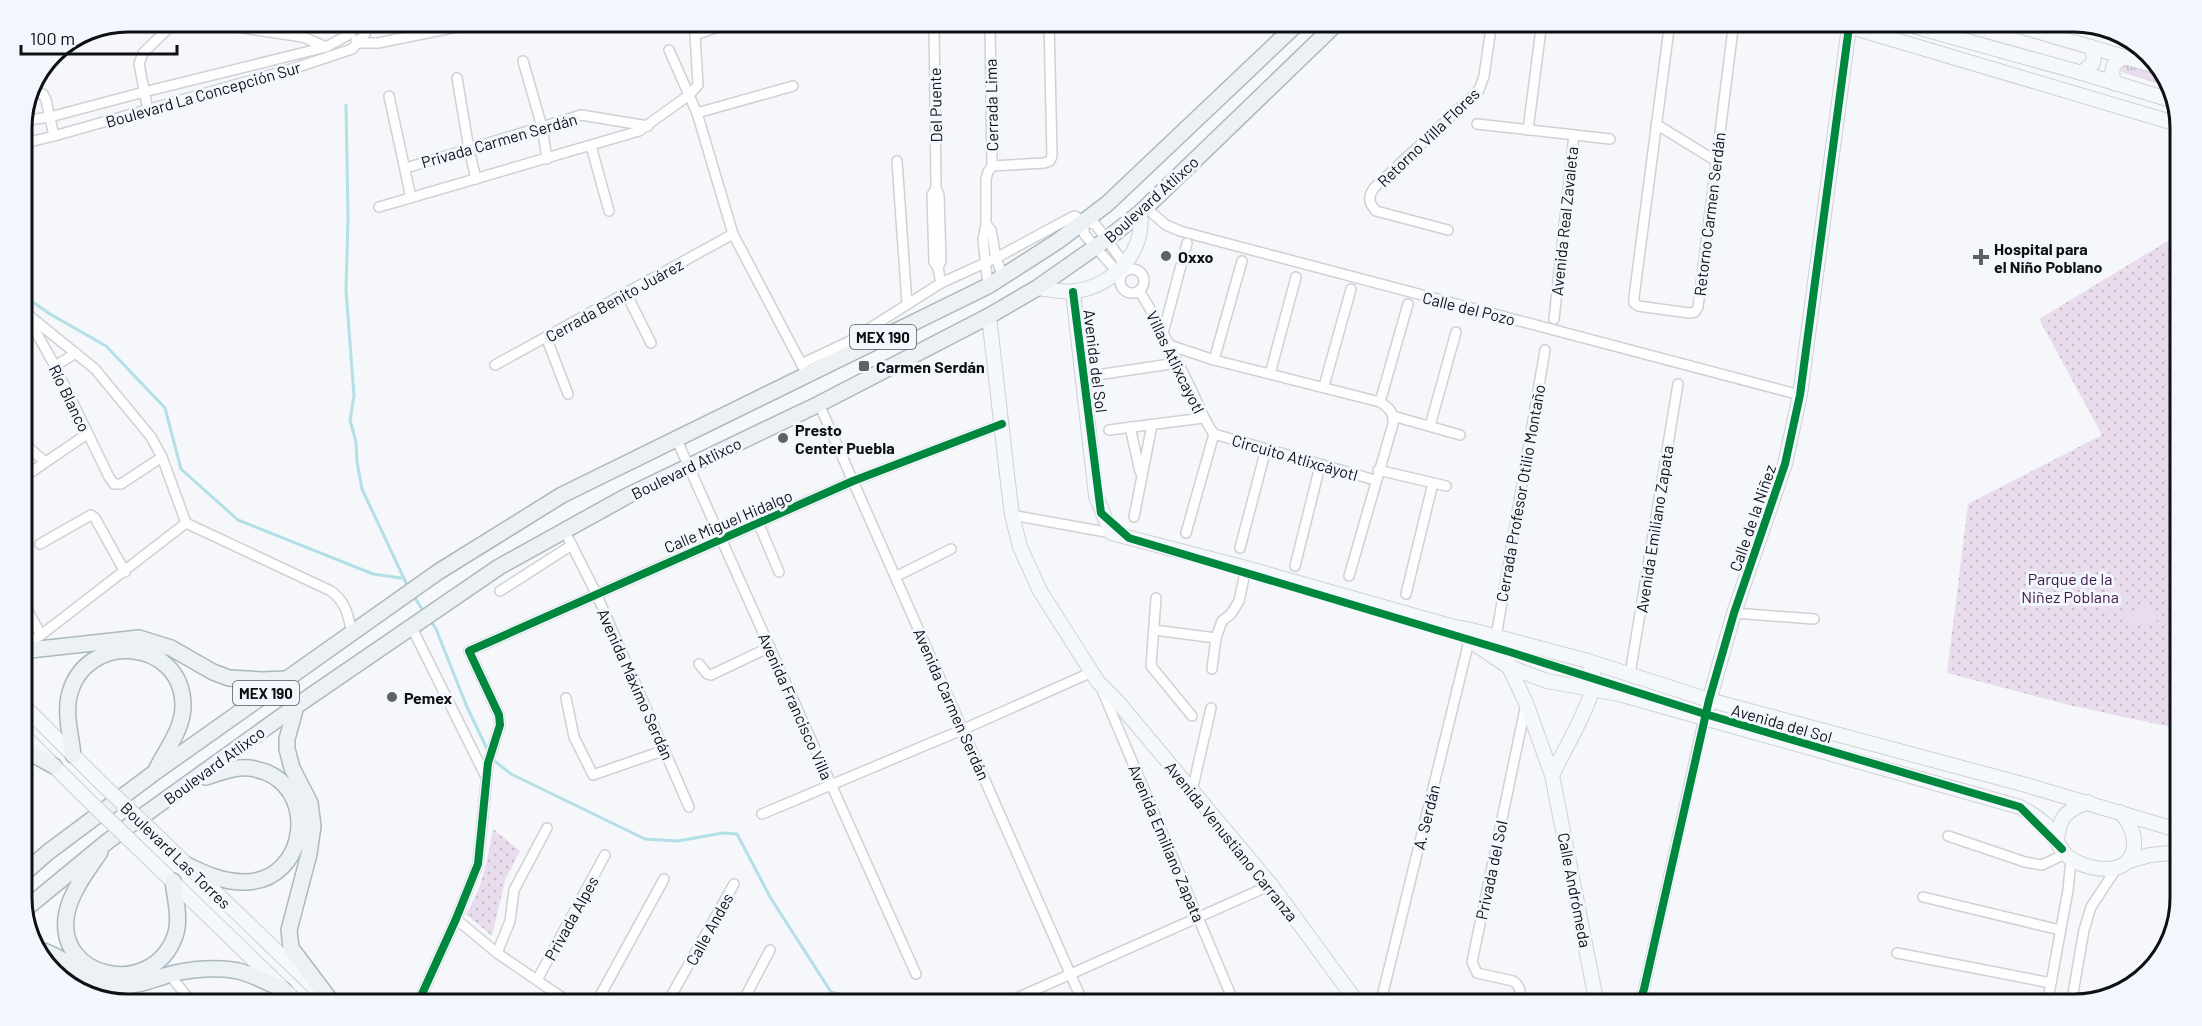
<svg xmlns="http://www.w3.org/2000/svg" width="2202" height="1026" font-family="Barlow,sans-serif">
<defs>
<pattern id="grass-tufts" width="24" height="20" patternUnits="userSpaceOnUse" patternTransform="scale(1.5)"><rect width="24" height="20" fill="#e8dced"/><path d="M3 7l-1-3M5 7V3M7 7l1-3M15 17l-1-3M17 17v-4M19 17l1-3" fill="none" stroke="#c6bcca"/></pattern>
<pattern id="park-dots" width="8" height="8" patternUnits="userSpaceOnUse" patternTransform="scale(1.5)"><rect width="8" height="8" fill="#e8dced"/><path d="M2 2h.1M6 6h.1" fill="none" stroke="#c6bcca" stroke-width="1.8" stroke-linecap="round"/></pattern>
</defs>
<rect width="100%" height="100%" fill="#f5f7fa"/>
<!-- grass -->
<polygon fill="url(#grass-tufts)" points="2125,61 2164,72 2169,87 2121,72"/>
<!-- park -->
<g fill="url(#park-dots)">
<polygon points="2181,233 2181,729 2073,706 1947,673 1968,504 2102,435 2039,319"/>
<path d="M493,829L520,851L505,880L492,936L466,914C482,890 488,857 493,829Z"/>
</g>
<!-- garden -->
<g fill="#e8dced">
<polygon points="2117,587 2127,603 2103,612 2090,599"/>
<polygon points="2154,605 2157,622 2124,623 2122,614"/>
</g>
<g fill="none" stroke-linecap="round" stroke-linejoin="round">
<!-- stream -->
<g stroke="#b2e0e6" stroke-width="3">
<polyline points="346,105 348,217 346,290 354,396 350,420 356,442 357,462 362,489 408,587"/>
<polyline points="21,294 50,314 106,346 165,408 181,469 238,520 373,574 401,578"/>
<polyline points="413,595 424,612"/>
<polyline points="430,620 436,629 467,707 489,753"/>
<path d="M492,759L511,774L645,839L678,841L723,833L737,834L770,897L831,992C848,998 854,994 870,995C880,995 890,1000 898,1005"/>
</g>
<defs>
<g id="street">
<polyline points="196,21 303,37 326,47"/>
<polyline points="934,21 936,188 939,195 941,261 938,268"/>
<polyline points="1670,21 1634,297 1634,303 1638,306 1689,313 1695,312 1698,307 1734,21"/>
<polyline points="356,40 359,43 378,43 486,21"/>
<polyline points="669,50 697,113 733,234 803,367"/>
<polyline points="523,61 542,127 547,159"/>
<polyline points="457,78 469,149 476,179"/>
<polyline points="34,93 43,94 46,100 54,136"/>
<polyline points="389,96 411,198"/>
<polyline points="148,110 139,64 143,53 173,24 180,21"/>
<polyline points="697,113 793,86"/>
<polyline points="21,121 50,117 144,92 326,47 350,34 358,21"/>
<polyline points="1477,124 1610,139"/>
<polyline points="1656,124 1716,161"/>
<polyline points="1528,130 1542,21"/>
<polyline points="21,144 54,136 295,68 352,49 365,34 369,21"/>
<polyline points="591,146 609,211"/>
<polyline points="897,161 907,304"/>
<polyline points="992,166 1044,163 1050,161 1052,156 1049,21"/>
<polyline points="406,168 581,115 648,126"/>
<polyline points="936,188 932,195 934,262 938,268 941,283"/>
<polyline points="379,207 639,131 689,95 698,85 695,35 735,21"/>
<polyline points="1145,207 1166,225 1180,231 1800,395"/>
<polyline points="1084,222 1084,234 1120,275"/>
<polyline points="986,224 991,230 996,258 1003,277"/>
<path d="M1448,230L1376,211C1368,202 1368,197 1374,188L1479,90L1484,76L1492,21"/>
<circle cx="1132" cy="281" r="12"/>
<polyline points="988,286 983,239 986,224 986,179 988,172 992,166 990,21"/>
<path d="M1139,291C1160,322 1174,356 1191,389C1199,405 1203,419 1214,434"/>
<polyline points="626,293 651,343"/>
<path d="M21,309L95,369L151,437L162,457L186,523L331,591C346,602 348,615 352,633"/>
<polyline points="28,318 55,366 109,477 114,484 121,484 162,457"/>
<polyline points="1554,319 1574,135"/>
<polyline points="1163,333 1187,243"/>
<polyline points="546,337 568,394"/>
<path d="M1169,345L1214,360L1380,402C1389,408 1394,412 1393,424L1349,576"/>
<polyline points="1214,360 1242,261"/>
<polyline points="801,364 848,342 941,283 996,258 1072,217 1075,216 1084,222 1095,224 1129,270"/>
<polyline points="495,365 733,234"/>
<polyline points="55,366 76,353"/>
<polyline points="1270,374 1296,277"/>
<polyline points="1097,375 1177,363"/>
<polyline points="1324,386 1351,289"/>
<polyline points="1380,402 1408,304"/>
<polyline points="819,404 1084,1005"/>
<polyline points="1393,416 1460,435"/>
<polyline points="1430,426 1456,332"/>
<polyline points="1130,427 1140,472"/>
<polyline points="1109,430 1203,418"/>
<polyline points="1214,434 1375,480"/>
<polyline points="676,438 916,974"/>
<polyline points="21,441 45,462"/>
<polyline points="1378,470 1446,486"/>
<polyline points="21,479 87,434"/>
<polyline points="1012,515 1111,533"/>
<polyline points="1134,517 1152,425"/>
<polyline points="758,522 779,572"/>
<polyline points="564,530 596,593 689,807"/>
<polyline points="1186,533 1214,434"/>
<polyline points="40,544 91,515 95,518 125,572"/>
<polyline points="1240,548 1266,449"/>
<polyline points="1295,566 1320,466"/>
<polyline points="897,576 951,549"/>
<polyline points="500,591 572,545"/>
<polyline points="1406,594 1433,483"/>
<polyline points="21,598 41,635"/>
<polyline points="1156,598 1151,666 1192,716"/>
<polyline points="1734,613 1814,619"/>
<polyline points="411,626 486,777"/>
<polyline points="1154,630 1216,638"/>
<polyline points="1496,637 1545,350"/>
<polyline points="21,645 28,644 41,635 186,523"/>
<polyline points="699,664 707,674 711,675 770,647"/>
<polyline points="1212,669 1216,638 1222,621 1231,614 1239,601 1246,568"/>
<polyline points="1630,674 1678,384"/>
<polyline points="1102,690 1235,1005"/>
<polyline points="566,698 574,737 593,775 665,750"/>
<polyline points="1192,791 1211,708"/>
<polyline points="762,814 964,729 1092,672"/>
<polyline points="1948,836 2025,862 2042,865 2065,854"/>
<polyline points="1923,897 2060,930"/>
<polyline points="456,919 497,953 573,1005"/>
<polyline points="497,953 510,921 514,890 547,828"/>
<polyline points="1897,953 2051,983"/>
<polyline points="169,974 194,1005"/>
<polyline points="537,980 605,855"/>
<polyline points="417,1005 456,919 478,864 488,763 500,725 499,715 469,651 853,481 1002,424"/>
<polyline points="595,1005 664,879"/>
<polyline points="666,1005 734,884"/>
<polyline points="741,1005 770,950"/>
<polyline points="1001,1005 1271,885"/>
<polyline points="1380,1005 1470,637"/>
<path d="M1519,1005C1521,995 1522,987 1513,981L1477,973L1472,962L1526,704"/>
<polyline points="1632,1005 1641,998 1644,989 1704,719"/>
<polyline points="2047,1005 2068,890 2071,860"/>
<polyline points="2071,1005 2084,930 2091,907 2116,869"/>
</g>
<g id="secondary">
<polyline points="1831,21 2181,125"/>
<polyline points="1895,21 2082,73 2174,101"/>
<polyline points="2002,21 2162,68"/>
<polyline points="2112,29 2116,30"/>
<polyline points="2082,73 2093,63 2094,56 2091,47"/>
<path d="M2116,84C2109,73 2112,61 2124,58"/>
<path d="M1037,288C1049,289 1063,293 1075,291C1113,287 1146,251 1140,213"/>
<polyline points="1073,292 1096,496 1111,533 1246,568 1454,627 1471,630 1588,661 1709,700 2026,785 2181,831"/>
<polyline points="989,316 1008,483 1012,515 1020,547 1040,591 1098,682 1117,701 1271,885 1359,1005"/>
<path d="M1454,627L1469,640L1509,667L1547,681L1619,694L2020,807C2030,813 2039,817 2047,826C2055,836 2060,852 2071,859C2092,872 2132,877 2134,845C2135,831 2128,822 2120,812"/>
<polyline points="1519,644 1510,652 1508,659 1509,667 1526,703 1552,775 1597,1005"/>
<polyline points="21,703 99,781"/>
<polyline points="1707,708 1734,613 1785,464 1800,395 1849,27"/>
<polyline points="21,733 83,795"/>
<path d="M1552,775C1562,754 1594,700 1594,679C1594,673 1591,667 1588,661"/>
<polyline points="152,831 317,990"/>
<path d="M2057,841C2059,817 2065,811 2088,802"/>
<polyline points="136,846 300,1005"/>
<polyline points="2129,861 2150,855 2181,852"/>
</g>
<g id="primary">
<polyline points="21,651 139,638 171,648 213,672 229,678 262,680 286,679"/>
<polyline points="296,706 287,739 287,749 292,768 310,803 313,826 309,854 289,930 291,948 334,1005"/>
<polyline points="21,748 54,766"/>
<path d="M73,755C71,736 65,716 69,696C85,630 183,638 183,706C183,728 167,749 157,768"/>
<path d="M100,852C88,870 72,890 67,912C53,979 152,1000 175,936C181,919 175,899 173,881"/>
<path d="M187,865C205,874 223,882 244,882C310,882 320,782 255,769C238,765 222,772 206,777"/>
<polyline points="21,876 47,853 154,773 438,572 562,495 988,286 1058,241 1107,204 1300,21"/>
<polyline points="23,911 108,841 296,706 499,567 627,496 819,404 989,316 1037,288 1107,239 1140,213 1339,21"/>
<path d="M36,949C66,955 80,980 115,985C134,988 151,980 168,975C188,969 222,966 242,972C256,976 270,984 284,990"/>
</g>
</defs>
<!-- street casing -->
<use href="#street" stroke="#cfd1d4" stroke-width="12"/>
<!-- secondary casing -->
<use href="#secondary" stroke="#cfd1d4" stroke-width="16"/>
<!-- primary casing -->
<use href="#primary" stroke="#acb8bf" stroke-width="18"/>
<!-- street -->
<use href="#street" stroke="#fefefe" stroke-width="9"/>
<!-- secondary -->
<use href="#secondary" stroke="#f4f8fa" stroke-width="14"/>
<!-- primary -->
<use href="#primary" stroke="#ebf1f5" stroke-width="15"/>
<defs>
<g id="secondary-bridge">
<polyline points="99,781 152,831"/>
<polyline points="83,795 136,846"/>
</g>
</defs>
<!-- secondary-bridge casing -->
<use href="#secondary-bridge" stroke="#cfd1d4" stroke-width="16" stroke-linecap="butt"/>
<!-- secondary-bridge -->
<use href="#secondary-bridge" stroke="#f4f8fa" stroke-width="14"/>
<defs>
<g id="cycleway">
<polyline points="1073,292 1101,513 1129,538 1510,652 1705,714 2020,807 2062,849"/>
<polyline points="417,1005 456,919 478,864 488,763 500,725 499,715 469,651 853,481 1002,424"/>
<polyline points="1632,1005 1641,998 1644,989 1709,700 1734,613 1785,464 1800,395 1849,27"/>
</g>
</defs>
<!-- cycleway casing -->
<use href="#cycleway" stroke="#f2f6fd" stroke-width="11"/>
<!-- cycleway -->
<use href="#cycleway" stroke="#00873e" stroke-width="8"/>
</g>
<!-- markers -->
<g fill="#5f6164" stroke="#f2f6fd" stroke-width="2">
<circle cx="1166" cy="256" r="6"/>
<path d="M1978 248h6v6h6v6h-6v6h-6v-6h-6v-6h6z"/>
<rect x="858" y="360" width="12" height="12" rx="3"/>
<circle cx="783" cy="438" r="6"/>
<circle cx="392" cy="697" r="6"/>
</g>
<g text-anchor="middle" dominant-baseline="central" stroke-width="6" stroke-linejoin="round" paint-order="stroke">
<!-- shield labels -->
<g fill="#f2f6fd" stroke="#52555a" stroke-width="1.5">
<rect x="850" y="325" width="66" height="24" rx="4.5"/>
<rect x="233" y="681" width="66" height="24" rx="4.5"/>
</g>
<g font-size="15" font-weight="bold" fill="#0e1014">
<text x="883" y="337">MEX 190</text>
<text x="266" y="693">MEX 190</text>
</g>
<!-- street labels -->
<g font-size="16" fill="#0e1014" stroke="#f2f6fd">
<text transform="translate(203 94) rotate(-16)">Boulevard La Concepción Sur</text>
<text transform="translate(935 105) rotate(-91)">Del Puente</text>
<text transform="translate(991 105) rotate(-91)">Cerrada Lima</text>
<text transform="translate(1428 137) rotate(-44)">Retorno Villa Flores</text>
<text transform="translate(499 140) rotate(-16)">Privada Carmen Serdán</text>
<text transform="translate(1151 199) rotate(-42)">Boulevard Atlixco</text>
<text transform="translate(1709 214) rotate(-83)">Retorno Carmen Serdán</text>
<text transform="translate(1564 221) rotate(-84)">Avenida Real Zavaleta</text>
<text transform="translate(614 300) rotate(-29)">Cerrada Benito Juárez</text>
<text transform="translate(1469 308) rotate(14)">Calle del Pozo</text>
<text transform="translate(1096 361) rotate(83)">Avenida del Sol</text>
<text transform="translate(1176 362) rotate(64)">Villas Atlixcayotl</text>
<text transform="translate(70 398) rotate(64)">Río Blanco</text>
<text transform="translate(1295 457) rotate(16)">Circuito Atlixcáyotl</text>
<text transform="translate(686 468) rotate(-26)">Boulevard Atlixco</text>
<text transform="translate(1520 493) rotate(-80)">Cerrada Profesor Otilio Montaño</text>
<text transform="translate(1752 518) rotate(-71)">Calle de la Niñez</text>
<text transform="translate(728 521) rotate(-23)">Calle Miguel Hidalgo</text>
<text transform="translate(1654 529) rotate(-81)">Avenida Emiliano Zapata</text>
<text transform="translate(636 684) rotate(66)">Avenida Máximo Serdán</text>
<text transform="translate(952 704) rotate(66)">Avenida Carmen Serdán</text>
<text transform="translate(796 706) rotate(66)">Avenida Francisco Villa</text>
<text transform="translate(1782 723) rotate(16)">Avenida del Sol</text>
<text transform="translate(214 765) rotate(-36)">Boulevard Atlixco</text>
<text transform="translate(1426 817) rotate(-76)">A. Serdán</text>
<text transform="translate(1232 841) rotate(51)">Avenida Venustiano Carranza</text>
<text transform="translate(1167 843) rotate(67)">Avenida Emiliano Zapata</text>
<text transform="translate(176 855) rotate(44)">Boulevard Las Torres</text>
<text transform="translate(1491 870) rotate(-78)">Privada del Sol</text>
<text transform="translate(1575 890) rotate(79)">Calle Andrómeda</text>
<text transform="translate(571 918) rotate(-61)">Privada Alpes</text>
<text transform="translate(709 929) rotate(-61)">Calle Andes</text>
</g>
<!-- poi labels -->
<g font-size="16" font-weight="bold" fill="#0e1014" stroke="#f2f6fd" text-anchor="start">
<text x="1994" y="248">Hospital para<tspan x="1994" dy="18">el Niño Poblano</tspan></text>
<text x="1178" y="256">Oxxo</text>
<text x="876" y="366">Carmen Serdán</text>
<text x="795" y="429">Presto<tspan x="795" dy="18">Center Puebla</tspan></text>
<text x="404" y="697">Pemex</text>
</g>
<!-- park labels -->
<g font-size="16" fill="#3f1848" stroke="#f2f6fd">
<text x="2070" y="578">Parque de la<tspan x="2070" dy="18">Niñez Poblana</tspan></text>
</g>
</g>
<!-- crop -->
<path d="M0 0H2202V1026H0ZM128 32H2074A96 96 0 0 1 2170 128V898A96 96 0 0 1 2074 994H128A96 96 0 0 1 32 898V128A96 96 0 0 1 128 32Z" fill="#f2f6fd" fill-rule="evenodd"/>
<path fill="none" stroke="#0e1014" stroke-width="3" d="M128 32H2074A96 96 0 0 1 2170 128V898A96 96 0 0 1 2074 994H128A96 96 0 0 1 32 898V128A96 96 0 0 1 128 32Z"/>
<!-- scale -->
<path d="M21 45v9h156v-9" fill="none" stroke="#0e1014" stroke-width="3"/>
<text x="30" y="45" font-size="18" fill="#0e1014" stroke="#f2f6fd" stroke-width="4.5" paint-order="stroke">100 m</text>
</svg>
